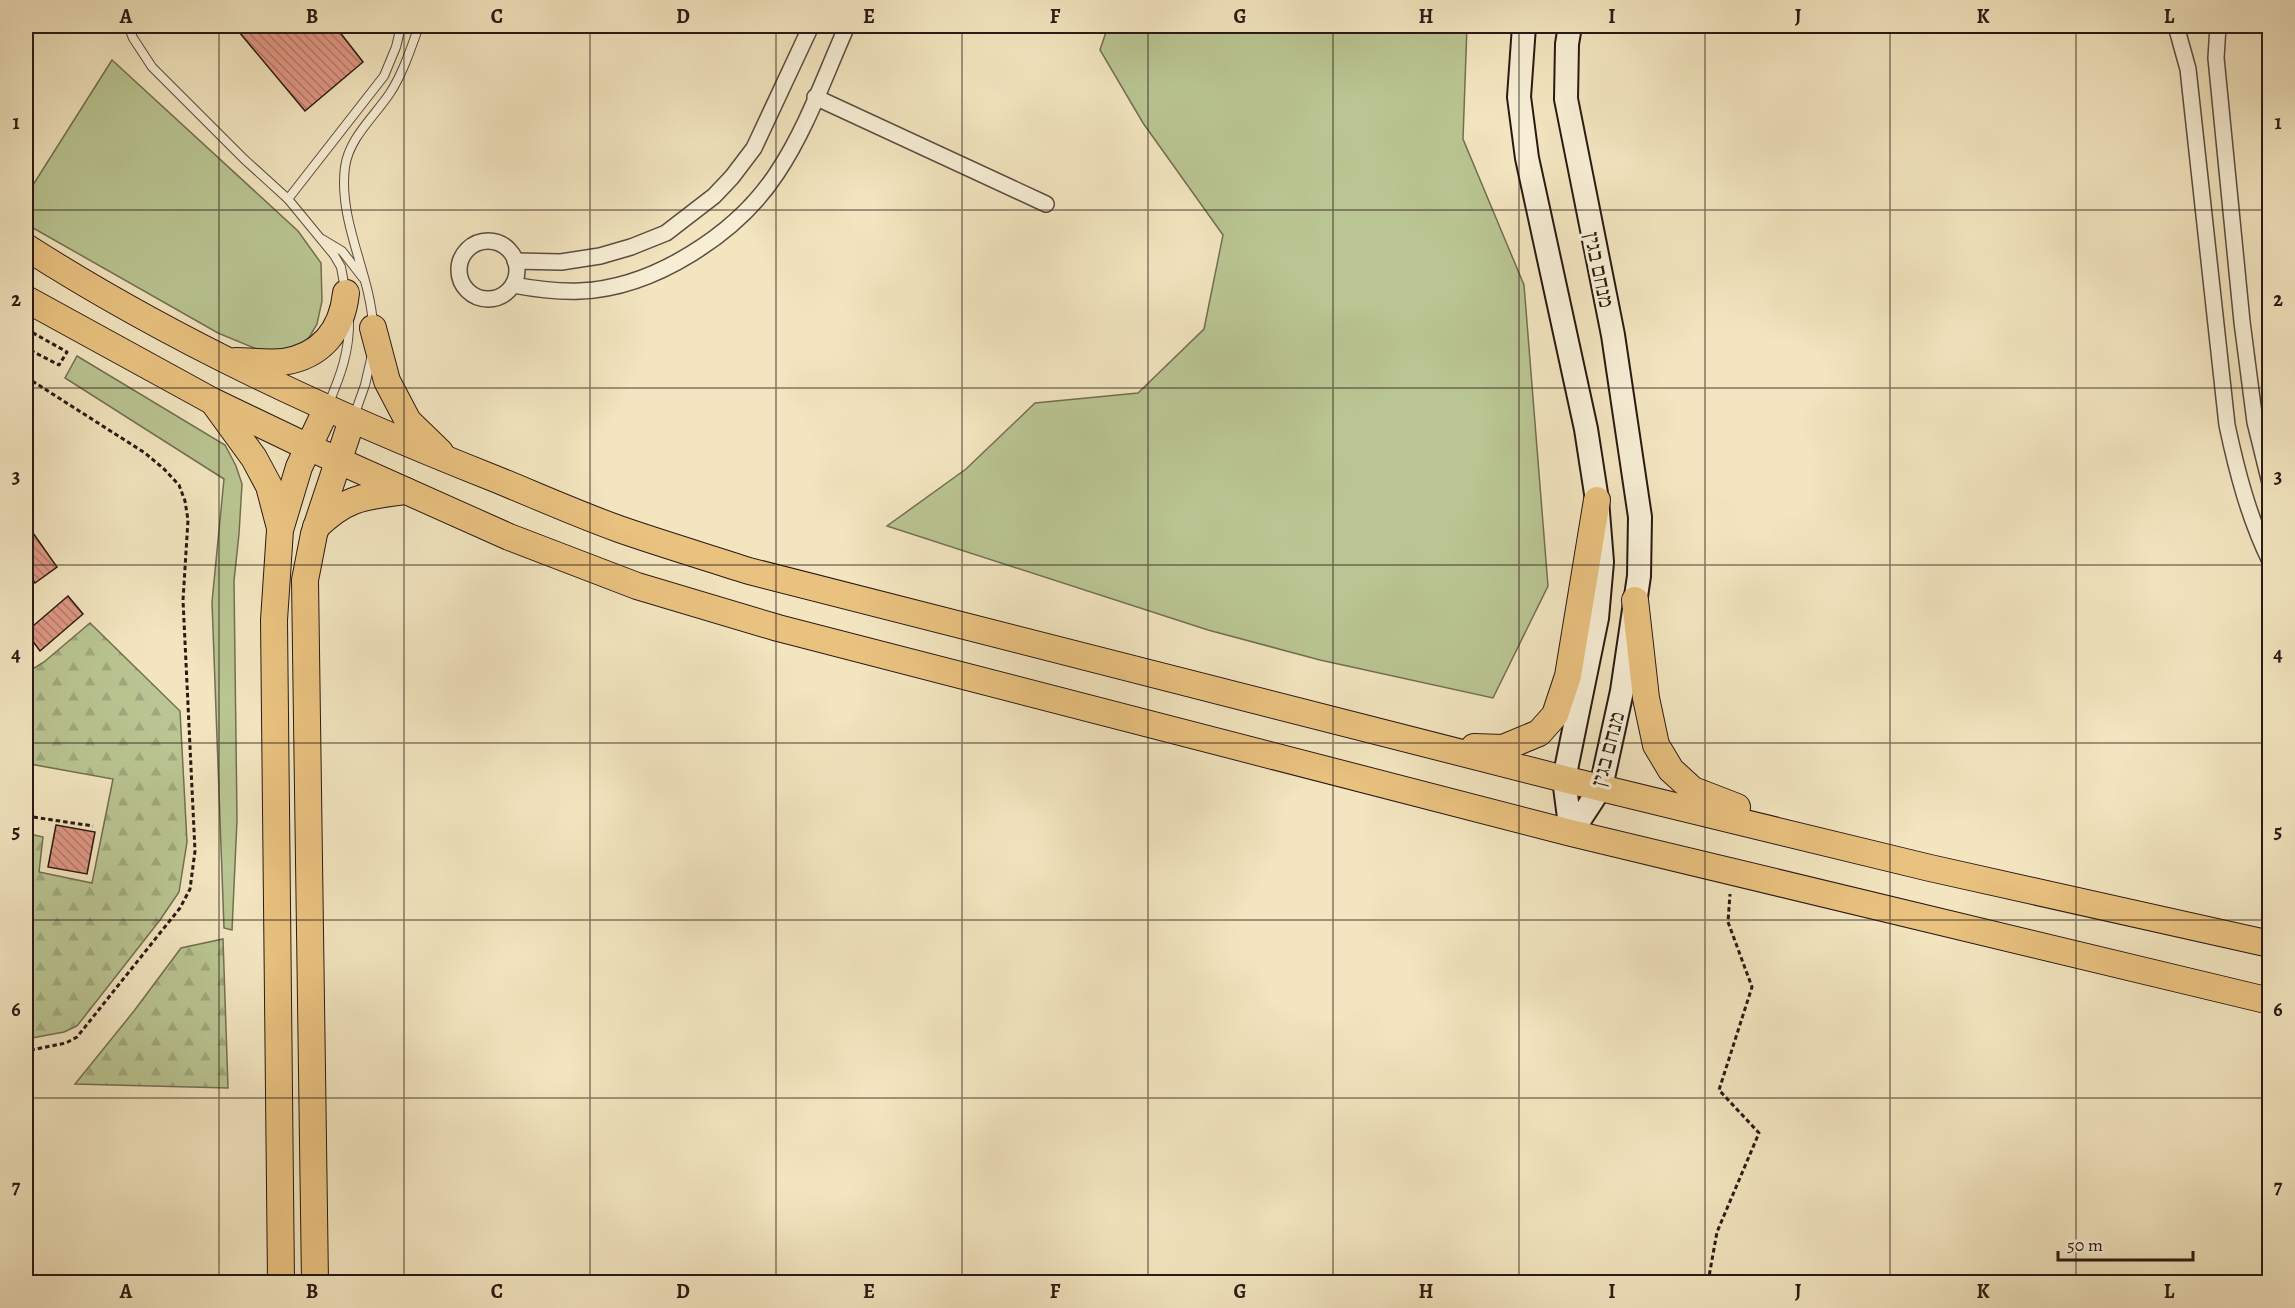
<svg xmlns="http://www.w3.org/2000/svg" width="2295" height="1308" font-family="Alegreya,'Frank Ruhl Libre',serif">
<defs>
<pattern id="forest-firs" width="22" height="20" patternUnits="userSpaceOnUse" patternTransform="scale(1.5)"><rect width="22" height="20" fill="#b9c592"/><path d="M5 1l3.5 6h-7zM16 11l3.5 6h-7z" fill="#9fa97d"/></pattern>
<pattern id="building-back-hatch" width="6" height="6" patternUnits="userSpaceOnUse" patternTransform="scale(1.5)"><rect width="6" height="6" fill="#e09885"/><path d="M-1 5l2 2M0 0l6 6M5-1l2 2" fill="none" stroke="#b67b6c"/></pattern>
</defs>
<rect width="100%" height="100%" fill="#f2e5bf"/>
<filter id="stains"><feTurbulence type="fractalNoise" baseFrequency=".00333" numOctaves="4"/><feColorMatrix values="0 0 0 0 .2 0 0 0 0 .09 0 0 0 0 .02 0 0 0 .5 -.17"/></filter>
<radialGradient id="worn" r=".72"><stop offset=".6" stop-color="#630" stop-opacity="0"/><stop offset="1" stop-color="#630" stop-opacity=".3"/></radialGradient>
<!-- green -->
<g fill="#b9c592" stroke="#726f52" stroke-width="1.5">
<polygon points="1108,26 1467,26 1463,139 1524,285 1548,586 1493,698 1320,660 1208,630 887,526 966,469 1035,403 1138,393 1204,329 1223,235 1143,123 1100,50"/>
<polygon points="112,60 298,231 321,263 322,301 317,324 310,336 301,346 284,351 259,350 218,333 26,224 26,196"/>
<polygon points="77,356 225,445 236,466 242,484 239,534 234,581 237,820 232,930 224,928 212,602 224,479 65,378"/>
</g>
<!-- forest -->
<g fill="url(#forest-firs)" stroke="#726f52" stroke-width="1.5">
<polygon points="90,623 180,711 187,842 179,892 160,920 77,1026 64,1032 26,1039 26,833 43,837 39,872 92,883 113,779 30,764 26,753 26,673 44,662"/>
<polygon points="223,939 228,1088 75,1084 134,1011 181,948"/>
</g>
<!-- building -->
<g fill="url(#building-back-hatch)" stroke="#2a1913" stroke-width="1.5">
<polygon points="234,26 335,26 363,62 305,111"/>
<polygon points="26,523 57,567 35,583 26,570"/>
<polygon points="68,596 83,614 40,651 26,632"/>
<polygon points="56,825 95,832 87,874 48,867"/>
</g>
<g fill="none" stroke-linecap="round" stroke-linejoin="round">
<defs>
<g id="service">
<polyline points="128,26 133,38 152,67 244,159 288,199 334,255 341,267 345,289"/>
<polyline points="288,199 384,76 396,47 401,26"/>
<polyline points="322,239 342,251 363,278"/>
<path d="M373,325C370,273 338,221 345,167C349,138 374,117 390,93C403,73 411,48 419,26"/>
<path d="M328,405C340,377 350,351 349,319"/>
<polyline points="354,416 365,385 372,355"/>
</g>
<g id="minor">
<path d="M2176,26L2188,69L2227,425C2237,472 2249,518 2270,561"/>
<polyline points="2218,26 2216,58 2242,322 2255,422 2270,483"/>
<polyline points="815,97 1046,204"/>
<circle cx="488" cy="270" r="29"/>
<polyline points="515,261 561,262 600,256 631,247 666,233 714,196 732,177 754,148 811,26"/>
<path d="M513,285C535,289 558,292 580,291C654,288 737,234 777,173C807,128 825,75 847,26"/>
</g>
<g id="secondary">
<polyline points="1524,26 1519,97 1527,158 1586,429 1597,500 1602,562 1597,618 1564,779 1571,833"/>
<polyline points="1570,26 1567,44 1566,99 1613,335 1640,517 1639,576 1622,691 1601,787 1571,833"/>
</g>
<g id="trunk">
<path d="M26,247C173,341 331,414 493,478C535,495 577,514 619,529C662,544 706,557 749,571L1564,779L1930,868L2270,944"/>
<polyline points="26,299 212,401 308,447 509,537 637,586 778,628 1571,833 2270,1001"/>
<polyline points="373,328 387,381 408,421 440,452"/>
<path d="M236,361C251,361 268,364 283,362C321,356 342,331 346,293"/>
<polyline points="214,403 254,458 269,486 280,528"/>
<path d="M316,527C348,496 364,497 406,491"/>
<polyline points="1635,600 1646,698 1656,745 1671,770 1693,790 1737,807"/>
<polyline points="1474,747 1503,748 1539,733 1555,715 1568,676 1597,500"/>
<polyline points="281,1282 274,620 280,530 299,467 327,408"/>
<polyline points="315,1282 305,580 314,534 352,420"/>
</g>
</defs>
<!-- service casing -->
<use href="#service" stroke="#5c4c3e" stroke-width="10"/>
<!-- minor casing -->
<use href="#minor" stroke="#5c4c3e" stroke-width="18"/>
<!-- secondary casing -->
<use href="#secondary" stroke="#2a1913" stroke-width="26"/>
<!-- trunk casing -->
<use href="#trunk" stroke="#2a1913" stroke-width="28"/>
<!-- path -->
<g stroke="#2a1913" stroke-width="3" stroke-dasharray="4.5 3" stroke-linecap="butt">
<polyline points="26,188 29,198 26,204"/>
<polyline points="26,329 67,352 59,365 26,348"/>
<polyline points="26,377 145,453 164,469 179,485 185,501 188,520 183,600 195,851 190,889 180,908 77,1037 66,1043 26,1051"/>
<polyline points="26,782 28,792 27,816"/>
<polyline points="26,816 93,826"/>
<polyline points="1708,1282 1717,1232 1759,1133 1719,1090 1752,987 1728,922 1730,894"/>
</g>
<!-- service -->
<use href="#service" stroke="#f7eed5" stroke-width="8"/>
<!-- minor -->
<use href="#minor" stroke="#f7eed5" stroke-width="15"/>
<!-- secondary -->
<use href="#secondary" stroke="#f7eed5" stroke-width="22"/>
<!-- trunk -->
<use href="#trunk" stroke="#e9c280" stroke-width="26"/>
</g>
<!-- grid -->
<path fill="none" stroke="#2a1913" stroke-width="1.5" stroke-opacity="0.55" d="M219,26V1282M404,26V1282M590,26V1282M776,26V1282M962,26V1282M1148,26V1282M1333,26V1282M1519,26V1282M1705,26V1282M1890,26V1282M2076,26V1282M26,210H2270M26,388H2270M26,565H2270M26,743H2270M26,920H2270M26,1098H2270"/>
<g text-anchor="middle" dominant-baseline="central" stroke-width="6" stroke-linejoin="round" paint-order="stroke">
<!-- street labels -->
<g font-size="22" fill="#2a1913" stroke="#f7eed5">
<text transform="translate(1599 270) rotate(78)">מנחם בגין</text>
<text transform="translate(1608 749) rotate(-75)">מנחם בגין</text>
</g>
</g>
<!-- margin -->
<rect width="2295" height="1308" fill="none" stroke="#f2e5bf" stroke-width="66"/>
<!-- scale -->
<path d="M2058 1251v9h135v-9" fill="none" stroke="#2a1913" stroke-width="3"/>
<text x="2067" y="1251" font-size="18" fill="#2a1913" stroke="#f7eed5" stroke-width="4.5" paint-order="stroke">50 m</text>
<rect x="33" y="33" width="2229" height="1242" fill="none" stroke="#2a1913" stroke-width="2"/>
<g font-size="20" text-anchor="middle" font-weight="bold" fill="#2a1913">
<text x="126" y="23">A</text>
<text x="312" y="23">B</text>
<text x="497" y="23">C</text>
<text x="683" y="23">D</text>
<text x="869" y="23">E</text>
<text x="1055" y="23">F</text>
<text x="1240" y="23">G</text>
<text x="1426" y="23">H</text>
<text x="1612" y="23">I</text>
<text x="1798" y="23">J</text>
<text x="1983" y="23">K</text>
<text x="2169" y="23">L</text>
<text x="16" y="129">1</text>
<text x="2278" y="129">1</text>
<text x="16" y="306">2</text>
<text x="2278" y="306">2</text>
<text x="16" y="483">3</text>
<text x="2278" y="483">3</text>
<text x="16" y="661">4</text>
<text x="2278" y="661">4</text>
<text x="16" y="838">5</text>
<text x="2278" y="838">5</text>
<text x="16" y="1016">6</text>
<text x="2278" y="1016">6</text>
<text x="16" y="1193">7</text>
<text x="2278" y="1193">7</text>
<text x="126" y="1298">A</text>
<text x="312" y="1298">B</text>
<text x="497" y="1298">C</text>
<text x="683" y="1298">D</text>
<text x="869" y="1298">E</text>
<text x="1055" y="1298">F</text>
<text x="1240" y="1298">G</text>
<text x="1426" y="1298">H</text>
<text x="1612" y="1298">I</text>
<text x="1798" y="1298">J</text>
<text x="1983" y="1298">K</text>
<text x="2169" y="1298">L</text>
</g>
<rect width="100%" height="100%" filter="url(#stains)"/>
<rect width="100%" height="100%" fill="url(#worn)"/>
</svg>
